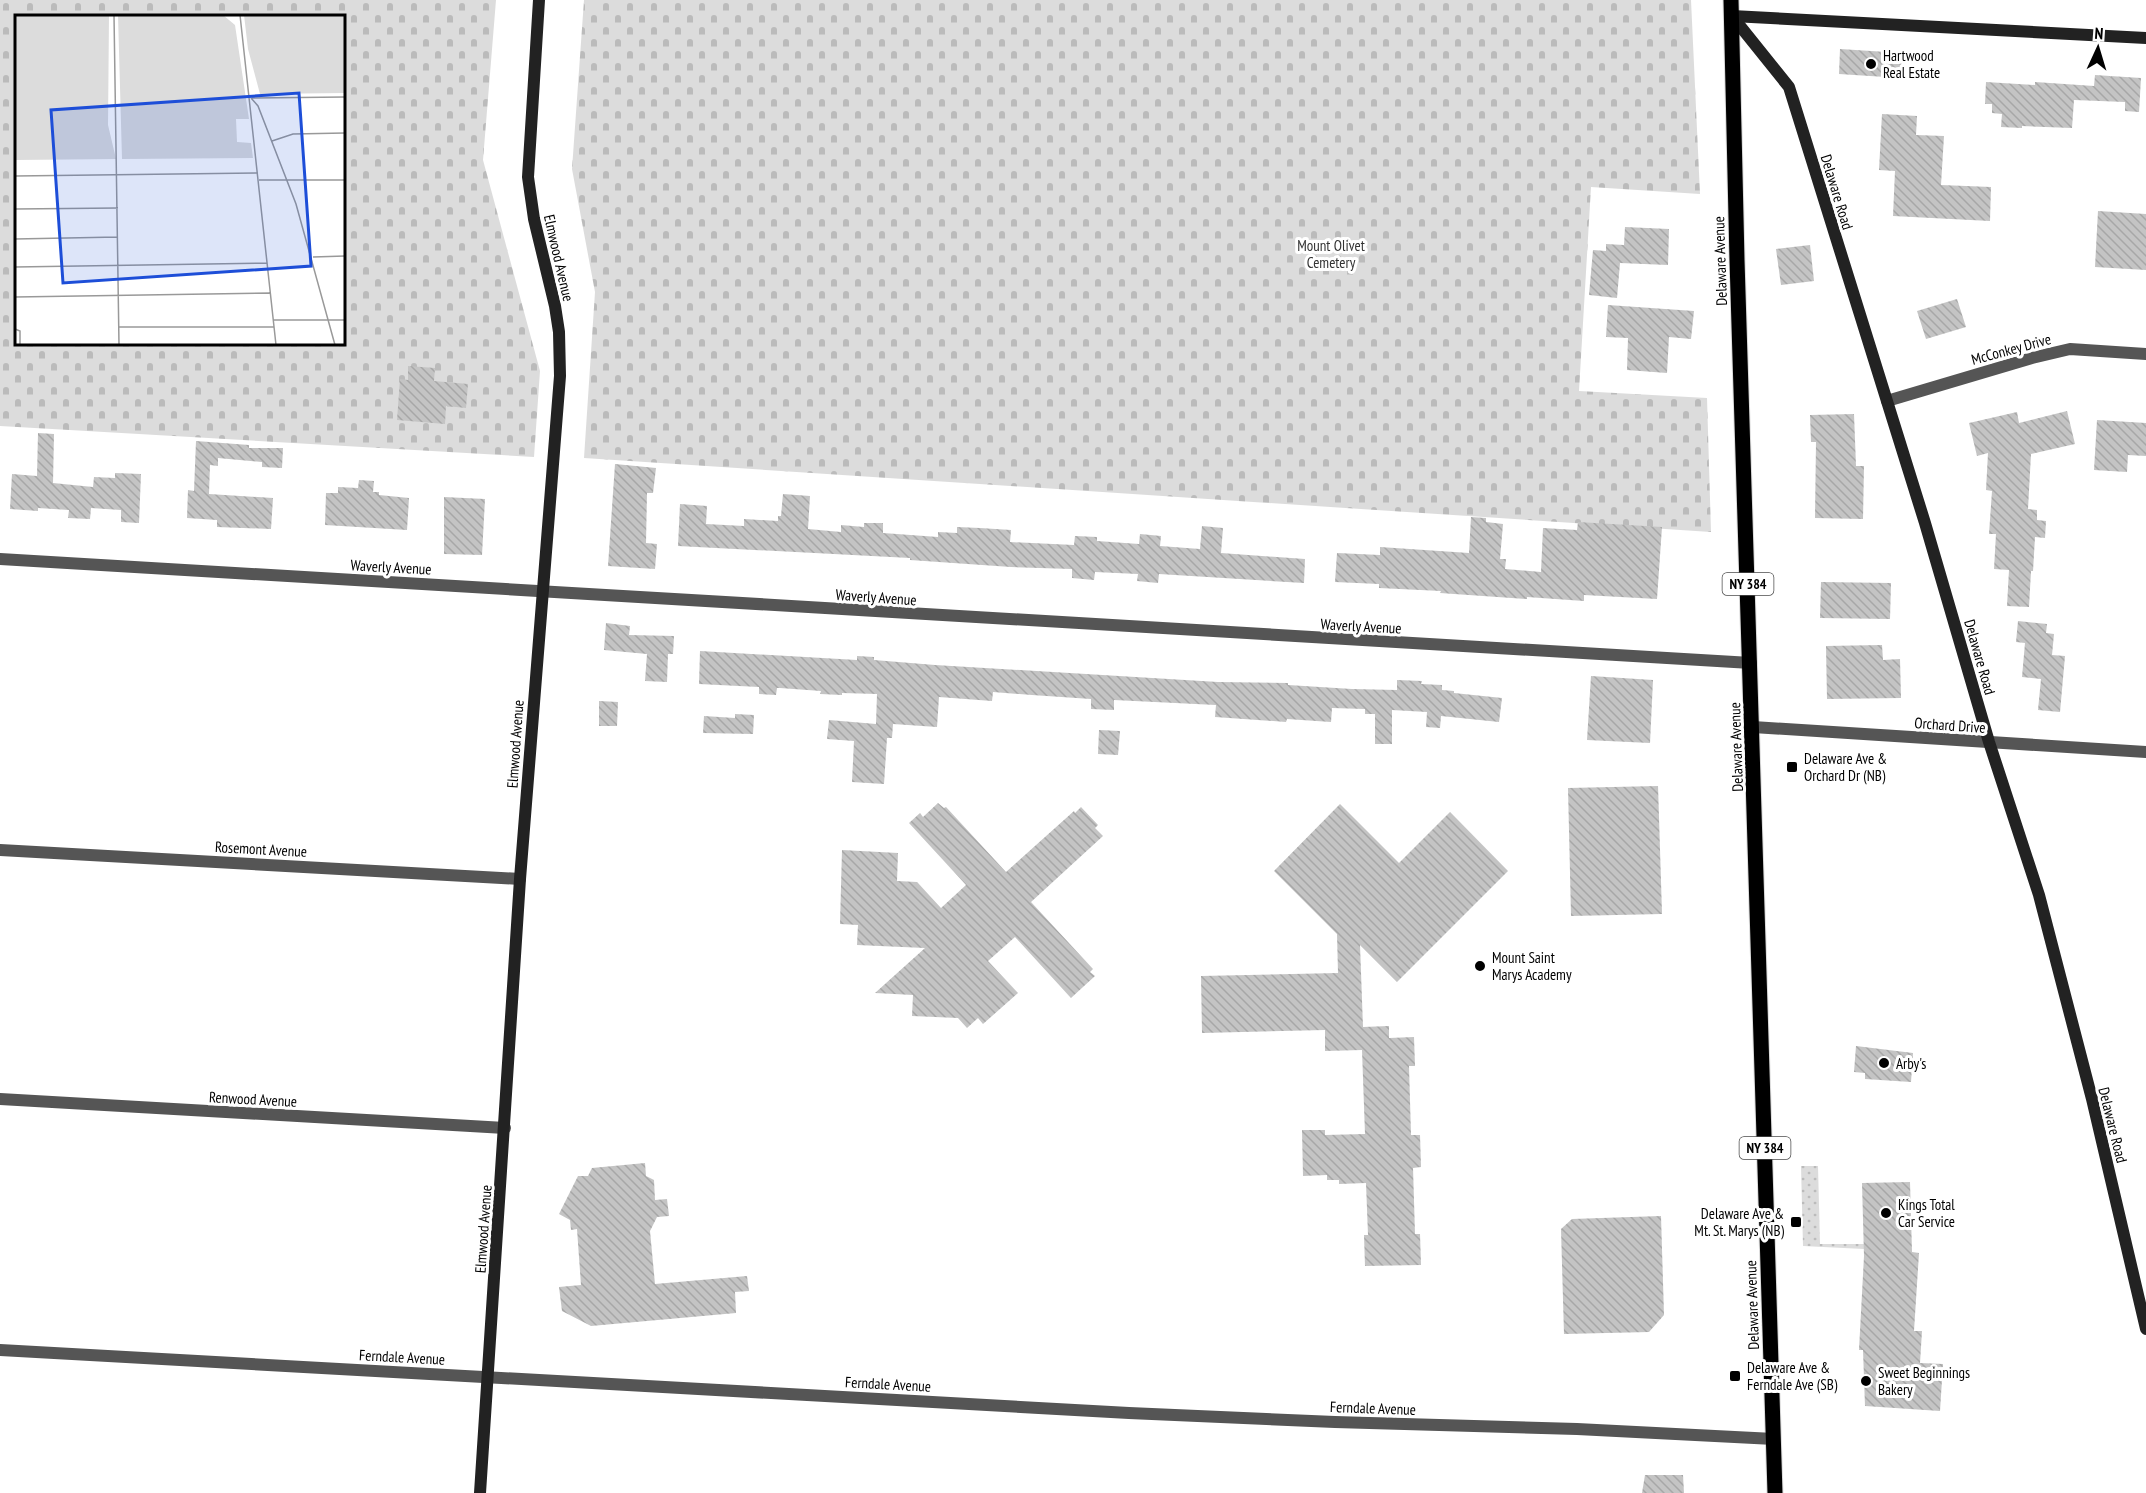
<svg xmlns="http://www.w3.org/2000/svg" width="2146" height="1493" font-family="'PT Sans Narrow',sans-serif">
<defs>
<pattern id="grass-dots" width="8" height="8" patternUnits="userSpaceOnUse" patternTransform="scale(1.5)"><rect width="8" height="8" fill="#dcdcdc"/><path d="M2 2h.1M6 6h.1" fill="none" stroke="#bbb" stroke-width="1.8" stroke-linecap="round"/></pattern>
<pattern id="cemetery-stones" width="16" height="16" patternUnits="userSpaceOnUse" patternTransform="scale(1.5)"><rect width="16" height="16" fill="#dcdcdc"/><path d="M2 7V4a2 2 0 0 1 4 0v3zM10 15v-3a2 2 0 0 1 4 0v3z" fill="#bbb"/></pattern>
<pattern id="building-back-hatch" width="6" height="6" patternUnits="userSpaceOnUse" patternTransform="scale(1.5)"><rect width="6" height="6" fill="#c4c4c4"/><path d="M-1 5l2 2M0 0l6 6M5-1l2 2" fill="none" stroke="#a7a7a7"/></pattern>
</defs>
<rect width="100%" height="100%" fill="#fff"/>
<!-- grass -->
<polygon fill="url(#grass-dots)" points="1801,1166 1818,1166 1820,1244 1864,1244 1864,1249 1803,1246"/>
<!-- cemetery -->
<g fill="url(#cemetery-stones)" fill-rule="evenodd">
<path d="M0,0H496L483,160L540,371L534,457L0,426ZM16,16H344V344H16Z"/>
<polygon points="584,0 1691,0 1700,194 1591,187 1579,391 1707,398 1711,532 584,458 595,292 572,169"/>
</g>
<!-- building -->
<g fill="url(#building-back-hatch)">
<polygon points="1840,49 1902,53 1901,78 1839,74"/>
<polygon points="2095,75 2141,78 2139,112 2125,111 2125,102 2074,100 2072,128 2022,126 2022,128 2001,127 2002,114 1992,113 1992,104 1985,104 1986,82 2035,85 2035,82 2094,86"/>
<polygon points="1882,114 1917,116 1916,135 1944,136 1941,185 1991,187 1990,221 1893,216 1895,171 1879,170"/>
<polygon points="2098,211 2146,214 2146,270 2095,267"/>
<polygon points="1625,227 1669,229 1668,265 1620,263 1617,298 1589,295 1593,250 1606,251 1606,244 1624,245"/>
<polygon points="1810,245 1814,281 1781,285 1776,249"/>
<polygon points="1957,299 1966,327 1926,339 1917,311"/>
<polygon points="1608,305 1694,311 1691,339 1669,337 1667,373 1627,370 1628,338 1606,337"/>
<polygon points="408,366 435,368 434,381 468,384 466,408 446,406 445,424 397,420 400,379 408,380"/>
<polygon points="2067,411 2075,444 2031,454 2028,509 2037,510 2037,520 2046,521 2045,538 2035,537 2033,571 2031,571 2029,607 2007,606 2009,570 1994,569 1996,534 1989,534 1992,491 1986,490 1988,453 1977,456 1969,423 2017,412 2019,423"/>
<polygon points="1854,414 1856,466 1864,466 1863,519 1815,518 1816,442 1811,442 1810,415"/>
<polygon points="2097,420 2146,423 2146,456 2128,455 2127,472 2094,470"/>
<polygon points="38,433 54,434 53,483 93,487 94,477 115,478 115,473 141,474 139,523 121,522 121,510 91,508 90,519 68,518 69,510 38,508 38,511 10,509 12,474 37,476"/>
<polygon points="196,441 249,445 249,448 283,448 282,468 262,467 262,462 218,458 218,466 210,465 209,494 273,498 271,529 217,527 217,520 187,518 188,490 194,491"/>
<polygon points="615,464 656,468 653,493 647,493 646,543 657,544 655,569 608,566"/>
<polygon points="359,480 374,481 373,492 379,492 379,495 409,498 407,530 325,525 326,493 338,493 338,487 358,488"/>
<polygon points="783,494 810,496 808,529 841,532 841,525 864,527 864,523 883,523 883,533 938,537 938,532 957,533 957,527 980,528 1011,530 1010,542 1074,545 1075,536 1097,537 1097,541 1139,544 1140,534 1161,536 1160,546 1200,549 1202,526 1223,528 1221,553 1305,559 1304,583 1159,574 1158,583 1137,581 1138,574 1095,572 1094,580 1072,578 1072,569 1011,567 910,560 910,558 678,546 680,504 707,506 706,524 744,526 744,519 778,521 778,516 781,516"/>
<polygon points="444,497 485,499 482,555 444,554"/>
<polygon points="1471,517 1486,518 1486,522 1503,524 1500,559 1506,559 1505,569 1541,572 1543,528 1577,530 1578,522 1662,527 1657,599 1584,595 1584,601 1527,597 1527,599 1440,593 1441,591 1379,588 1379,584 1335,582 1337,553 1380,555 1380,547 1469,553"/>
<polygon points="1821,582 1891,583 1890,619 1820,618"/>
<polygon points="2018,621 2047,624 2046,633 2054,634 2052,655 2065,656 2060,712 2038,710 2041,679 2022,677 2025,643 2016,642"/>
<polygon points="606,623 630,626 629,635 674,636 673,654 668,654 667,682 645,681 647,654 604,650"/>
<polygon points="1882,645 1883,660 1900,659 1901,698 1827,699 1826,646"/>
<polygon points="700,651 857,660 857,656 874,657 874,660 935,665 1218,682 1288,683 1288,685 1352,689 1397,690 1397,680 1422,681 1421,684 1442,685 1442,690 1454,691 1454,693 1502,698 1499,722 1441,716 1440,728 1426,727 1427,712 1392,710 1392,744 1375,744 1375,714 1365,714 1365,709 1332,708 1331,722 1287,719 1286,722 1215,717 1216,705 1114,700 1114,710 1091,709 1091,699 1032,695 993,692 992,701 939,697 937,727 893,724 892,738 887,738 884,784 852,782 854,741 827,739 829,720 876,724 877,694 842,693 842,695 820,694 821,691 780,688 777,688 776,695 759,694 759,687 699,684"/>
<polygon points="1591,676 1653,680 1650,743 1587,740"/>
<polygon points="599,701 618,702 617,726 599,726"/>
<polygon points="735,714 754,715 753,734 703,733 704,716 735,718"/>
<polygon points="1099,730 1120,731 1118,755 1098,754"/>
<polygon points="1658,786 1662,914 1571,916 1568,788"/>
<polygon points="938,803 944,808 946,807 1006,872 1074,811 1075,813 1081,807 1098,825 1095,828 1103,836 1031,902 1093,969 1090,972 1095,976 1071,998 1015,937 988,961 1018,993 983,1024 978,1018 967,1028 958,1018 912,1016 913,995 875,993 925,948 857,945 858,925 840,924 842,850 898,853 897,881 917,882 941,908 966,885 909,823 920,813 923,817"/>
<polygon points="1340,804 1399,863 1450,812 1508,871 1397,982 1360,945 1363,1027 1389,1026 1389,1038 1414,1037 1415,1066 1409,1066 1411,1135 1420,1135 1421,1167 1413,1168 1415,1234 1420,1234 1421,1265 1365,1266 1364,1235 1368,1235 1366,1183 1339,1184 1339,1180 1327,1180 1327,1175 1303,1176 1302,1130 1325,1130 1325,1135 1365,1134 1362,1050 1325,1051 1325,1030 1202,1033 1201,976 1338,973 1337,934 1274,871"/>
<polygon points="1856,1046 1913,1053 1911,1082 1865,1079 1865,1073 1854,1072"/>
<polygon points="645,1163 646,1176 654,1180 655,1200 667,1199 669,1216 657,1217 650,1231 655,1284 747,1276 749,1291 735,1292 736,1313 591,1326 562,1311 559,1287 581,1285 577,1229 571,1230 570,1220 559,1214 578,1176 588,1176 592,1168"/>
<polygon points="1910,1182 1912,1252 1919,1253 1914,1331 1922,1331 1920,1363 1943,1364 1940,1411 1865,1406 1863,1350 1859,1350 1864,1256 1862,1183"/>
<polygon points="1661,1216 1664,1315 1649,1332 1564,1334 1561,1229 1572,1219"/>
<polygon points="1645,1475 1683,1475 1684,1493 1642,1493"/>
</g>
<g fill="none" stroke-linecap="round" stroke-linejoin="round">
<defs>
<polyline id="primary" points="1731,0 1737,260 1775,1493"/>
</defs>
<!-- primary casing -->
<use href="#primary" stroke="#dbdbdb" stroke-width="17"/>
<!-- street -->
<g stroke="#555" stroke-width="12">
<polyline points="1887,401 2032,358 2070,349 2146,354"/>
<polyline points="0,559 1751,663"/>
<polyline points="1753,727 2146,752"/>
<polyline points="0,850 520,879"/>
<polyline points="0,1099 505,1128"/>
<polyline points="0,1350 1129,1413 1335,1422 1577,1429 1774,1439"/>
</g>
<!-- secondary -->
<g stroke="#222" stroke-width="12">
<polyline points="1732,16 1789,87 1925,523 1989,742 2039,895 2092,1099 2146,1329"/>
<polyline points="1732,16 2146,38"/>
<polyline points="480,1493 520,879 560,376 559,332 555,306 534,219 528,177 539,0"/>
</g>
<!-- primary -->
<use href="#primary" stroke="#000" stroke-width="15"/>
</g>
<!-- markers -->
<g fill="#000" stroke="#fff" stroke-width="2">
<circle cx="1871" cy="64" r="6"/>
<rect x="1786" y="761" width="12" height="12" rx="3"/>
<circle cx="1480" cy="966" r="6"/>
<circle cx="1884" cy="1063" r="6"/>
<circle cx="1886" cy="1213" r="6"/>
<rect x="1790" y="1216" width="12" height="12" rx="3"/>
<rect x="1729" y="1370" width="12" height="12" rx="3"/>
<circle cx="1866" cy="1381" r="6"/>
</g>
<g text-anchor="middle" dominant-baseline="central" stroke-width="6" stroke-linejoin="round" paint-order="stroke">
<!-- shield labels -->
<g fill="#fff" stroke="#4c4c4c" stroke-width="1.5">
<rect x="1722.5" y="573" width="51" height="22" rx="4.5"/>
<rect x="1739.5" y="1137" width="51" height="22" rx="4.5"/>
</g>
<g font-size="14" font-weight="bold" fill="#000">
<text x="1748" y="584">NY 384</text>
<text x="1765" y="1148">NY 384</text>
</g>
<!-- poi labels -->
<g font-size="15" fill="#000" stroke="#fff" text-anchor="start">
<text x="1883" y="55">Hartwood<tspan x="1883" dy="17">Real Estate</tspan></text>
<text x="1804" y="758">Delaware Ave &amp;<tspan x="1804" dy="17">Orchard Dr (NB)</tspan></text>
<text x="1492" y="957">Mount Saint<tspan x="1492" dy="17">Marys Academy</tspan></text>
<text x="1896" y="1063">Arby's</text>
<text x="1898" y="1204">Kings Total<tspan x="1898" dy="17">Car Service</tspan></text>
<text x="1784" y="1213" text-anchor="end">Delaware Ave &amp;<tspan x="1784" dy="17">Mt. St. Marys (NB)</tspan></text>
<text x="1747" y="1367">Delaware Ave &amp;<tspan x="1747" dy="17">Ferndale Ave (SB)</tspan></text>
<text x="1878" y="1372">Sweet Beginnings<tspan x="1878" dy="17">Bakery</tspan></text>
</g>
<!-- street labels -->
<g font-size="15" fill="#000" stroke="#fff">
<text transform="translate(1837 192) rotate(73)">Delaware Road</text>
<text transform="translate(559 258) rotate(77)">Elmwood Avenue</text>
<text transform="translate(1720 261) rotate(-92)">Delaware Avenue</text>
<text transform="translate(2011 349) rotate(-15)">McConkey Drive</text>
<text transform="translate(391 567) rotate(3)">Waverly Avenue</text>
<text transform="translate(876 597) rotate(4)">Waverly Avenue</text>
<text transform="translate(1361 626) rotate(3)">Waverly Avenue</text>
<text transform="translate(1980 657) rotate(74)">Delaware Road</text>
<text transform="translate(1950 725) rotate(4)">Orchard Drive</text>
<text transform="translate(515 744) rotate(-86)">Elmwood Avenue</text>
<text transform="translate(1736 747) rotate(-92)">Delaware Avenue</text>
<text transform="translate(261 849) rotate(3)">Rosemont Avenue</text>
<text transform="translate(253 1099) rotate(3)">Renwood Avenue</text>
<text transform="translate(2113 1125) rotate(76)">Delaware Road</text>
<text transform="translate(483 1229) rotate(-86)">Elmwood Avenue</text>
<text transform="translate(1752 1305) rotate(-92)">Delaware Avenue</text>
<text transform="translate(402 1357) rotate(3)">Ferndale Avenue</text>
<text transform="translate(888 1384) rotate(3)">Ferndale Avenue</text>
<text transform="translate(1373 1408) rotate(2)">Ferndale Avenue</text>
</g>
<!-- park labels -->
<g font-size="15" fill="#333" stroke="#fff">
<text x="1331" y="245">Mount Olivet<tspan x="1331" dy="17">Cemetery</tspan></text>
</g>
</g>
<!-- overview -->
<g transform="translate(15 15)">
<rect width="330" height="330" fill="#fff"/>
<path d="M0,0H94L93,110L101,144L0,145ZM103,0H208L220,10L234,104H221L222,127L236,128L238,143L107,144ZM229,0H330V78L245,79L233,34Z" fill="#dcdcdc"/>
<path fill="none" stroke="#999" stroke-width="1.5" d="M99,0L104,330M225,0L261,330M236,83L243,91L281,189L320,330M237,83L330,82M257,126L278,119L330,118M0,161L243,158M244,165H330M0,194L103,193M0,224L103,222M298,242L330,241M0,252L252,248M0,282L256,278M258,305H330M104,312H259M0,314L5,316V330"/>
<path fill="#1d4ed8" fill-opacity="0.15" stroke="#1d4ed8" stroke-width="3" d="M284,78L296,251L48,268L36,95Z"/>
<rect width="330" height="330" fill="none" stroke="#000" stroke-width="3"/>
</g>
<!-- north arrow -->
<g transform="translate(2098 48) rotate(4)" stroke="#ffffff" stroke-width="4.5" paint-order="stroke">
<path d="M0-4.5L10 22L0 15L-10 22Z" fill="#000000"/>
<text y="-9" font-size="16" font-weight="bold" text-anchor="middle" fill="#000000">N</text>
</g>
</svg>
